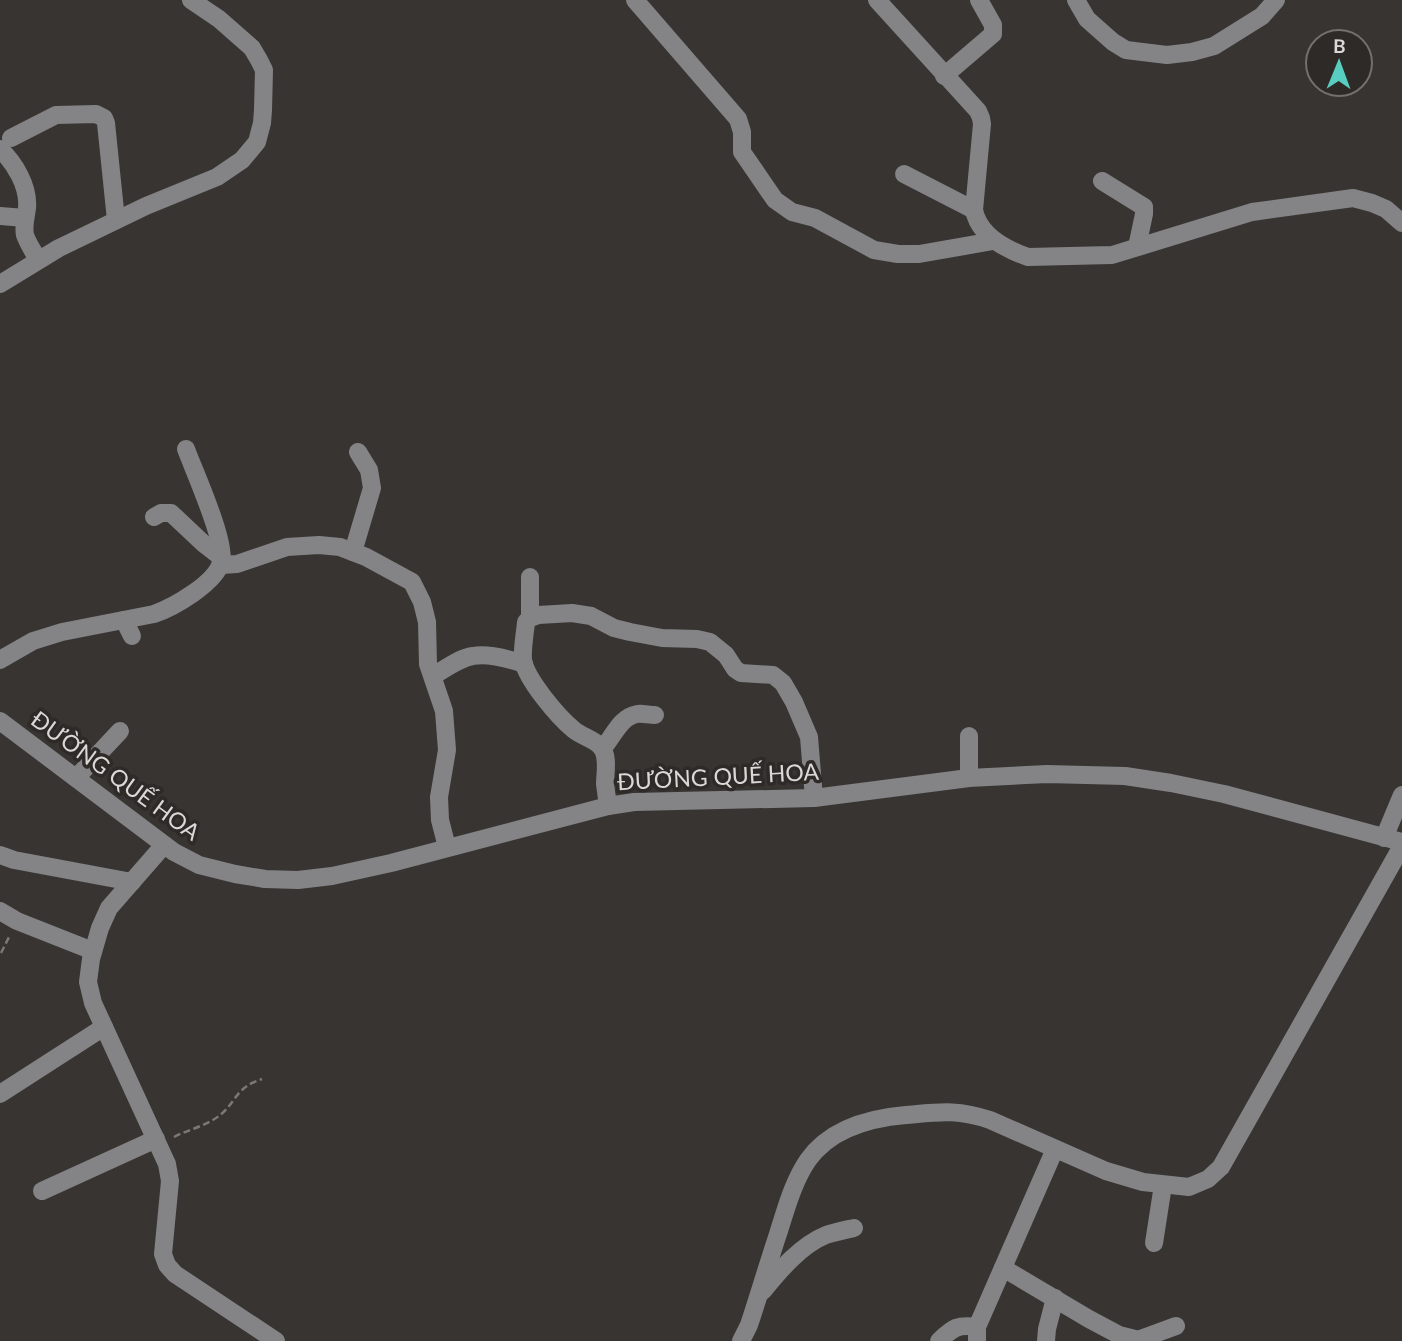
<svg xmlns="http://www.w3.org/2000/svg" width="1402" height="1341" font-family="Lato,sans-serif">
<rect width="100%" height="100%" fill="#383432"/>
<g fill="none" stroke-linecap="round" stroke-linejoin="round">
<!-- path -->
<g stroke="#7c7876" stroke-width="2.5" stroke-dasharray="7 3.5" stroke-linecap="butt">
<polyline points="1,953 9,937"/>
<path d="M174,1137C189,1129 207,1126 220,1115C231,1107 236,1093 247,1086C251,1083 257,1081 262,1079"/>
</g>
<!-- minor -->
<g stroke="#848486" stroke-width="18">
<polyline points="635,0 738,119 742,132 742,152 775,200 792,212 815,218 874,250 898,254 919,254 993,241"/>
<path d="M877,0L978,111L981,118L982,124L974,210C979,236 1005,249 1028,257L1112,255L1252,212L1353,198L1372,203L1386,209L1402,223"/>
<polyline points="1076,0 1087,19 1113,42 1126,50 1167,55 1192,52 1214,46 1262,16 1276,0"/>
<polyline points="944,76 993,34 993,25 979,0"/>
<polyline points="11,138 56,115 96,114 104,118 106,123 116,220"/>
<path d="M0,149C15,163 29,187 27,208C26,217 23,226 25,235C28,244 34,252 38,260"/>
<polyline points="904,174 974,210"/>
<polyline points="1102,181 1144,207 1144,214 1137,247"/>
<polyline points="0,216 25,218"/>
<polyline points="0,284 59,248 146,206 217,177 242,160 257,142 262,123 263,110 264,70 259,60 252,48 219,19 191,0"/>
<polyline points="154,517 161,513 171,513 204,544 222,558"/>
<polyline points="353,552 372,488 369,470 358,452"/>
<polyline points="221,565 237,564 287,547 319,545 340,547 366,557 412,582 422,602 427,622 428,664 444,711 447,750 439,797 440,820 447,847"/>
<polyline points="530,618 530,577"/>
<polyline points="124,620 132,636"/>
<path d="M0,660L33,641L62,632L154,614C174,607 216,583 221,562C227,543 194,471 186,449"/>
<path d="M433,676C445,669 459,658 473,656C489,653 509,659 524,664"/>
<polyline points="0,721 174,852 199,865 235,874 265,879 298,880 332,876 391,863 608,806 634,802 814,798 969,778 1047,774 1125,776 1171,783 1224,794 1402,842"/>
<polyline points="969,736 969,778"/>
<path d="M603,748C613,737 620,717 637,714C642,713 649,715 655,715"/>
<polyline points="76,778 120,731"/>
<path d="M608,806C607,799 606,791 605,784C605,773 609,756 601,747C596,740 581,736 574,730C558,717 526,679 523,660C522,648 525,634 526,622L530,618L538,615L572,613L591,616L614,628L630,632L662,638L697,639L710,642L726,655L735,669L741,673L773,675L783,683L794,702L809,737L814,798"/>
<polyline points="1384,838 1402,795"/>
<polyline points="164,845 109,908 100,928 91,959 88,982 93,1003 167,1164 170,1181 163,1254 167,1265 175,1274 276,1341"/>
<polyline points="0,855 14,860 132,882"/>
<polyline points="0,911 17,921 93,951"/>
<polyline points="0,1094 104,1027"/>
<polyline points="42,1191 156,1139"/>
<polyline points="1154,1243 1163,1185"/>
<polyline points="1003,1268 1089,1319 1119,1335 1143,1341"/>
<path d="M763,1291C779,1271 801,1245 826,1235C835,1232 845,1230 854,1228"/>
<polyline points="1138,1340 1176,1326"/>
<path d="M741,1341L749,1325C759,1295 768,1264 778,1234C786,1209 793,1182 808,1160C830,1129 870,1118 906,1115C940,1112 957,1109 990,1120L1106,1171L1143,1182L1189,1187L1208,1179L1221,1167L1402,846"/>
<path d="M939,1341C953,1328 957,1324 977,1327"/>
<polyline points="977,1341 977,1327 1055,1149"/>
<polyline points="1046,1341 1047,1329 1055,1298"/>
</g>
</g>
<g text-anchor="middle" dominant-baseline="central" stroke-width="7" stroke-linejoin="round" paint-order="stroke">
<!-- street labels -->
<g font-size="23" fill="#dbd9d7" stroke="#2e2a28">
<text transform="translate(116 775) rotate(36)">ĐƯỜNG QUẾ HOA</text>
<text transform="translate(718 776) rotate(-3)">ĐƯỜNG QUẾ HOA</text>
</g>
</g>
<!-- north arrow -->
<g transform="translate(1339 63) rotate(1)"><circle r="33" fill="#2e2a28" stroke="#73706e" stroke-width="2"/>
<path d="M0-5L12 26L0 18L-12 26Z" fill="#58cec0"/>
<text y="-10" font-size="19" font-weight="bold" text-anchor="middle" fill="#dbd9d7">B</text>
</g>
</svg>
